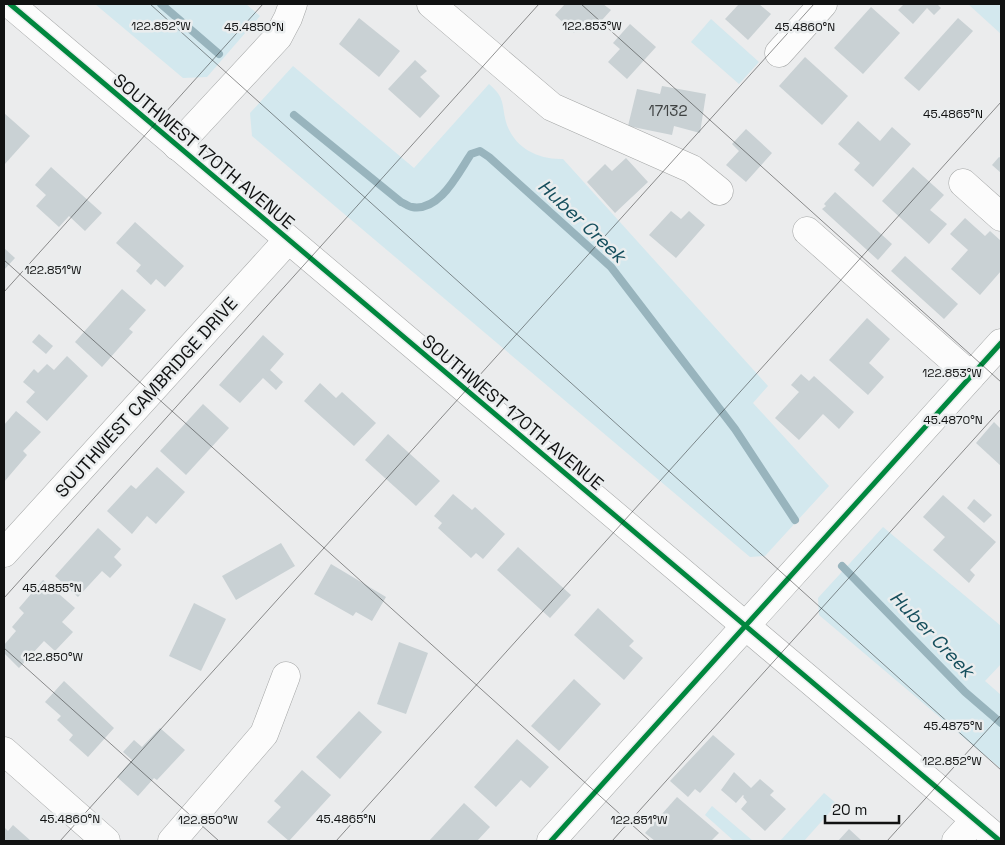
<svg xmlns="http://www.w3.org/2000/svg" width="1005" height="845" font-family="'Space Grotesk',sans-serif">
<rect width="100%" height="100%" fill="#ebeced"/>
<!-- green -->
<g fill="#d3e8ee">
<polygon points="95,4 246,4 260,16 207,77 183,78"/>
<polygon points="968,4 1001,4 1001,34"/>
<polygon points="711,19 759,62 739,84 691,42"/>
<path d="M293,66L414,168L489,84C503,96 502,101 505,118C511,146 536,160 563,159L768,386L753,403L829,486L765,556L750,557L252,136L250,113Z"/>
<polygon points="883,527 1001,626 1001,664 985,681 1001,695 1001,769 819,615 818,598"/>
<polygon points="824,793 837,804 804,841 780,841"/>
<polygon points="712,806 753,841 734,841 705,815"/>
</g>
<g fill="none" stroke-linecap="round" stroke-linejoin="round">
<!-- stream -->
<g stroke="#98b4bd" stroke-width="8">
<polyline points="161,4 219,54"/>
<path d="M294,115L401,202C404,203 409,207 412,207C440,212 458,173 471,154L480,151L489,157L611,267L735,429L795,520"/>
<polyline points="842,566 965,692 1001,723"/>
</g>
</g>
<!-- building -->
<g fill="#c9d1d4">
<polygon points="565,4 603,4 611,10 594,29 585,20 574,33 555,15"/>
<polygon points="739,4 759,4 771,14 748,40 725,19"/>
<polygon points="904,4 937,4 941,8 934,15 927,8 913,24 898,10"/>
<polygon points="871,7 900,33 863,74 834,48"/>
<polygon points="359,18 400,51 379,77 339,44"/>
<polygon points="958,18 973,31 919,91 904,78"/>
<polygon points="630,24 656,47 627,79 608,62 620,49 613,43"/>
<polygon points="805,57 848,96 822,125 779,86"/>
<polygon points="415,60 427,71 420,77 440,96 420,118 388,89"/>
<polygon points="662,86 706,94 700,133 674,126 672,135 628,126 637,89 660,94"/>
<polygon points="4,113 30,136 4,165"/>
<polygon points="858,121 880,141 892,127 911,144 873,187 854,170 860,163 838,144"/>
<polygon points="746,129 772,153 746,182 726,165 739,151 732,144"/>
<polygon points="999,157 1001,158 1001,173 992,165"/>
<polygon points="626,158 648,182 615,213 587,182 605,164 612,171"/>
<polygon points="51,167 102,213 85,231 69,216 59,227 36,206 46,195 35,185"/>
<polygon points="913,167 944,195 930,210 947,224 929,244 882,201"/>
<polygon points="835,192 892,244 878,260 822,209 826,206 824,204"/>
<polygon points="671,211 681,219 689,211 705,225 676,258 649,235"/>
<polygon points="965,218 985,236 990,231 1001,241 1001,271 980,295 951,269 968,250 950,234"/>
<polygon points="135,222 184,266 165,287 156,279 151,285 136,271 141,265 116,243"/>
<polygon points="4,248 15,258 4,270"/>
<polygon points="905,256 958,304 944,319 891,271"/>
<polygon points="122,289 146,310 129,329 133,332 102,367 75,342"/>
<polygon points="867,318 890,339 869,363 884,377 868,395 829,360"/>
<polygon points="39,334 53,346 46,354 32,342"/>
<polygon points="263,335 284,354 270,370 283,382 276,390 263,378 240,403 219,385"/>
<polygon points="67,356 88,376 47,421 26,402 35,392 23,382 34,369 38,373 47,364 54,370"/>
<polygon points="801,374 809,381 814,376 854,412 839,429 823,414 799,440 775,418 799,392 791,385"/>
<polygon points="320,383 336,398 342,392 376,423 354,446 304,401"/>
<polygon points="203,404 229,428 186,475 160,451"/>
<polygon points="16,411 41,432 23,451 27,455 4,482 4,425"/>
<polygon points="994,422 1001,429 1001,466 976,443"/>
<polygon points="388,434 440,481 416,506 365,460"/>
<polygon points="157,467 185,492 156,524 147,516 132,534 107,511 131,485 136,489"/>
<polygon points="453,494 472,510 475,507 505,534 483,559 476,553 471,558 438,528 442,523 434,516"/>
<polygon points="943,495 996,542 970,570 975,575 969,583 933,550 945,537 923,517"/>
<polygon points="974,499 992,515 984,523 967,508"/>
<polygon points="98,528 121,549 114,557 122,565 110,578 102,571 78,597 55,576"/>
<polygon points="281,543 295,566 236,600 222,576"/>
<polygon points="518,547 571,595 550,618 497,570"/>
<polygon points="331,564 386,597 372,621 356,612 353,616 314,594"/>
<polygon points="43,580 75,608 62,622 73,632 55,651 44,641 19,668 4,653 4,645 16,631 12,627 24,613 19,608"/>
<polygon points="194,603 226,619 201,671 169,656"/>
<polygon points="598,608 634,641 629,646 643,658 624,680 574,635"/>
<polygon points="399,642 428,653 406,714 377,704"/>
<polygon points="574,679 601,704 559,751 531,726"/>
<polygon points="64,681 114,728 88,757 69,740 73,735 57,720 61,716 45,702"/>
<polygon points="359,711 382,732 340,779 316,757"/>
<polygon points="160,728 185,750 157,780 154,778 138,796 117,777 132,760 123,752 134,740 142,747"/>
<polygon points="713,735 735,754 700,793 695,789 688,797 670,781"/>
<polygon points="517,739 549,767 530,788 521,780 496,807 474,787"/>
<polygon points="302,770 331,795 289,841 267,822 281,807 274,801"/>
<polygon points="734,772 751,788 760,779 774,791 770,795 786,809 765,831 741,809 747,802 743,797 744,796 743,795 736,803 721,790"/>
<polygon points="677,797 719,833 711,841 655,841 645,833"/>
<polygon points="464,803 490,827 477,841 429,841"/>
<polygon points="13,825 31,841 4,841 4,827 8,831"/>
<polygon points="849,829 862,841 838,841"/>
</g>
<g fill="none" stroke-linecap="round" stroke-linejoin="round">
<defs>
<g id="minor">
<polyline points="431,4 552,107 692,169 719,191"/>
<polyline points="779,53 823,4"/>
<polyline points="177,146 278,37 288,18 293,4"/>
<polyline points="963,183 1001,217"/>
<polyline points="807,231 971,376"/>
<polyline points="4,553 288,240"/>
<polyline points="4,751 106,841"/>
<polyline points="172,841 264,734 286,676"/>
<polyline points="551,841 1001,343"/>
<polyline points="956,841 975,820"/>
</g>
<polyline id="major" points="10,4 1000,841"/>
</defs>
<!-- minor casing -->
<use href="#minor" stroke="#a4a6a6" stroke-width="29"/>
<!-- major casing -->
<use href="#major" stroke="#a4a6a6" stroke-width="29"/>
<!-- minor -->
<use href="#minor" stroke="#fcfcfc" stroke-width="28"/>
<!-- major -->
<use href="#major" stroke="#fcfcfc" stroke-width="28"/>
<defs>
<g id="cycleway">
<polyline points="10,4 1000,841"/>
<polyline points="551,841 1001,343"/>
</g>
</defs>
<!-- cycleway casing -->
<use href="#cycleway" stroke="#eaedee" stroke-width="8"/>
<!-- cycleway -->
<use href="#cycleway" stroke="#00873e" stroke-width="5"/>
</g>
<!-- ticks -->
<path fill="none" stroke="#111212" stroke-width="1" stroke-opacity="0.45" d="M150,4L1001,770M581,4L1001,382M4,260L650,841M4,292L263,4M4,598L539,4M4,648L219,841M60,841L814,4M336,841L1001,102M612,841L1001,409M887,841L1001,715"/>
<g text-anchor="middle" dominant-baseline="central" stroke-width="5" stroke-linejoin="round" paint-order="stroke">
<!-- number labels -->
<g font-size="15" fill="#3f4242">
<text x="668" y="110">17132</text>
</g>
<!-- street labels -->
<g font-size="18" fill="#111212" stroke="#eaedee">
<text transform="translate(204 151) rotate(40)">SOUTHWEST 170TH AVENUE</text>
<text transform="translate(146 397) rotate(-48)">SOUTHWEST CAMBRIDGE DRIVE</text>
<text transform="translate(513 412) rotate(40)">SOUTHWEST 170TH AVENUE</text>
</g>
<!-- water labels -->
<g font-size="19" font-style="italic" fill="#164f5d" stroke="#eaedee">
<text transform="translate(582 221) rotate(43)">Huber Creek</text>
<text transform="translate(932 634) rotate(46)">Huber Creek</text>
</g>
</g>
<g font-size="12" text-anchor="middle" fill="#111212" stroke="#eaedee" stroke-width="5" stroke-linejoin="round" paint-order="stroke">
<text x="161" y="30">122.852°W</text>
<text x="592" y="30">122.853°W</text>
<text x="254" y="31">45.4850°N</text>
<text x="805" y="31">45.4860°N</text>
<text x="953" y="118">45.4865°N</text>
<text x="53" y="274">122.851°W</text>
<text x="952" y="377">122.853°W</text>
<text x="953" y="424">45.4870°N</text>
<text x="52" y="592">45.4855°N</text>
<text x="53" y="661">122.850°W</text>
<text x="953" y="730">45.4875°N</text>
<text x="952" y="765">122.852°W</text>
<text x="70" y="823">45.4860°N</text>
<text x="346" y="823">45.4865°N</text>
<text x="208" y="824">122.850°W</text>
<text x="639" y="824">122.851°W</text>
</g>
<!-- border -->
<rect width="1005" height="845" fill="none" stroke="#111212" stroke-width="10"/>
<!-- scale -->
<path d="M825 815v8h74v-8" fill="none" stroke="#111212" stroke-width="2.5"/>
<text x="832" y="815" font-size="15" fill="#111212" stroke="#eaedee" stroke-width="4" paint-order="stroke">20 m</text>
</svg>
